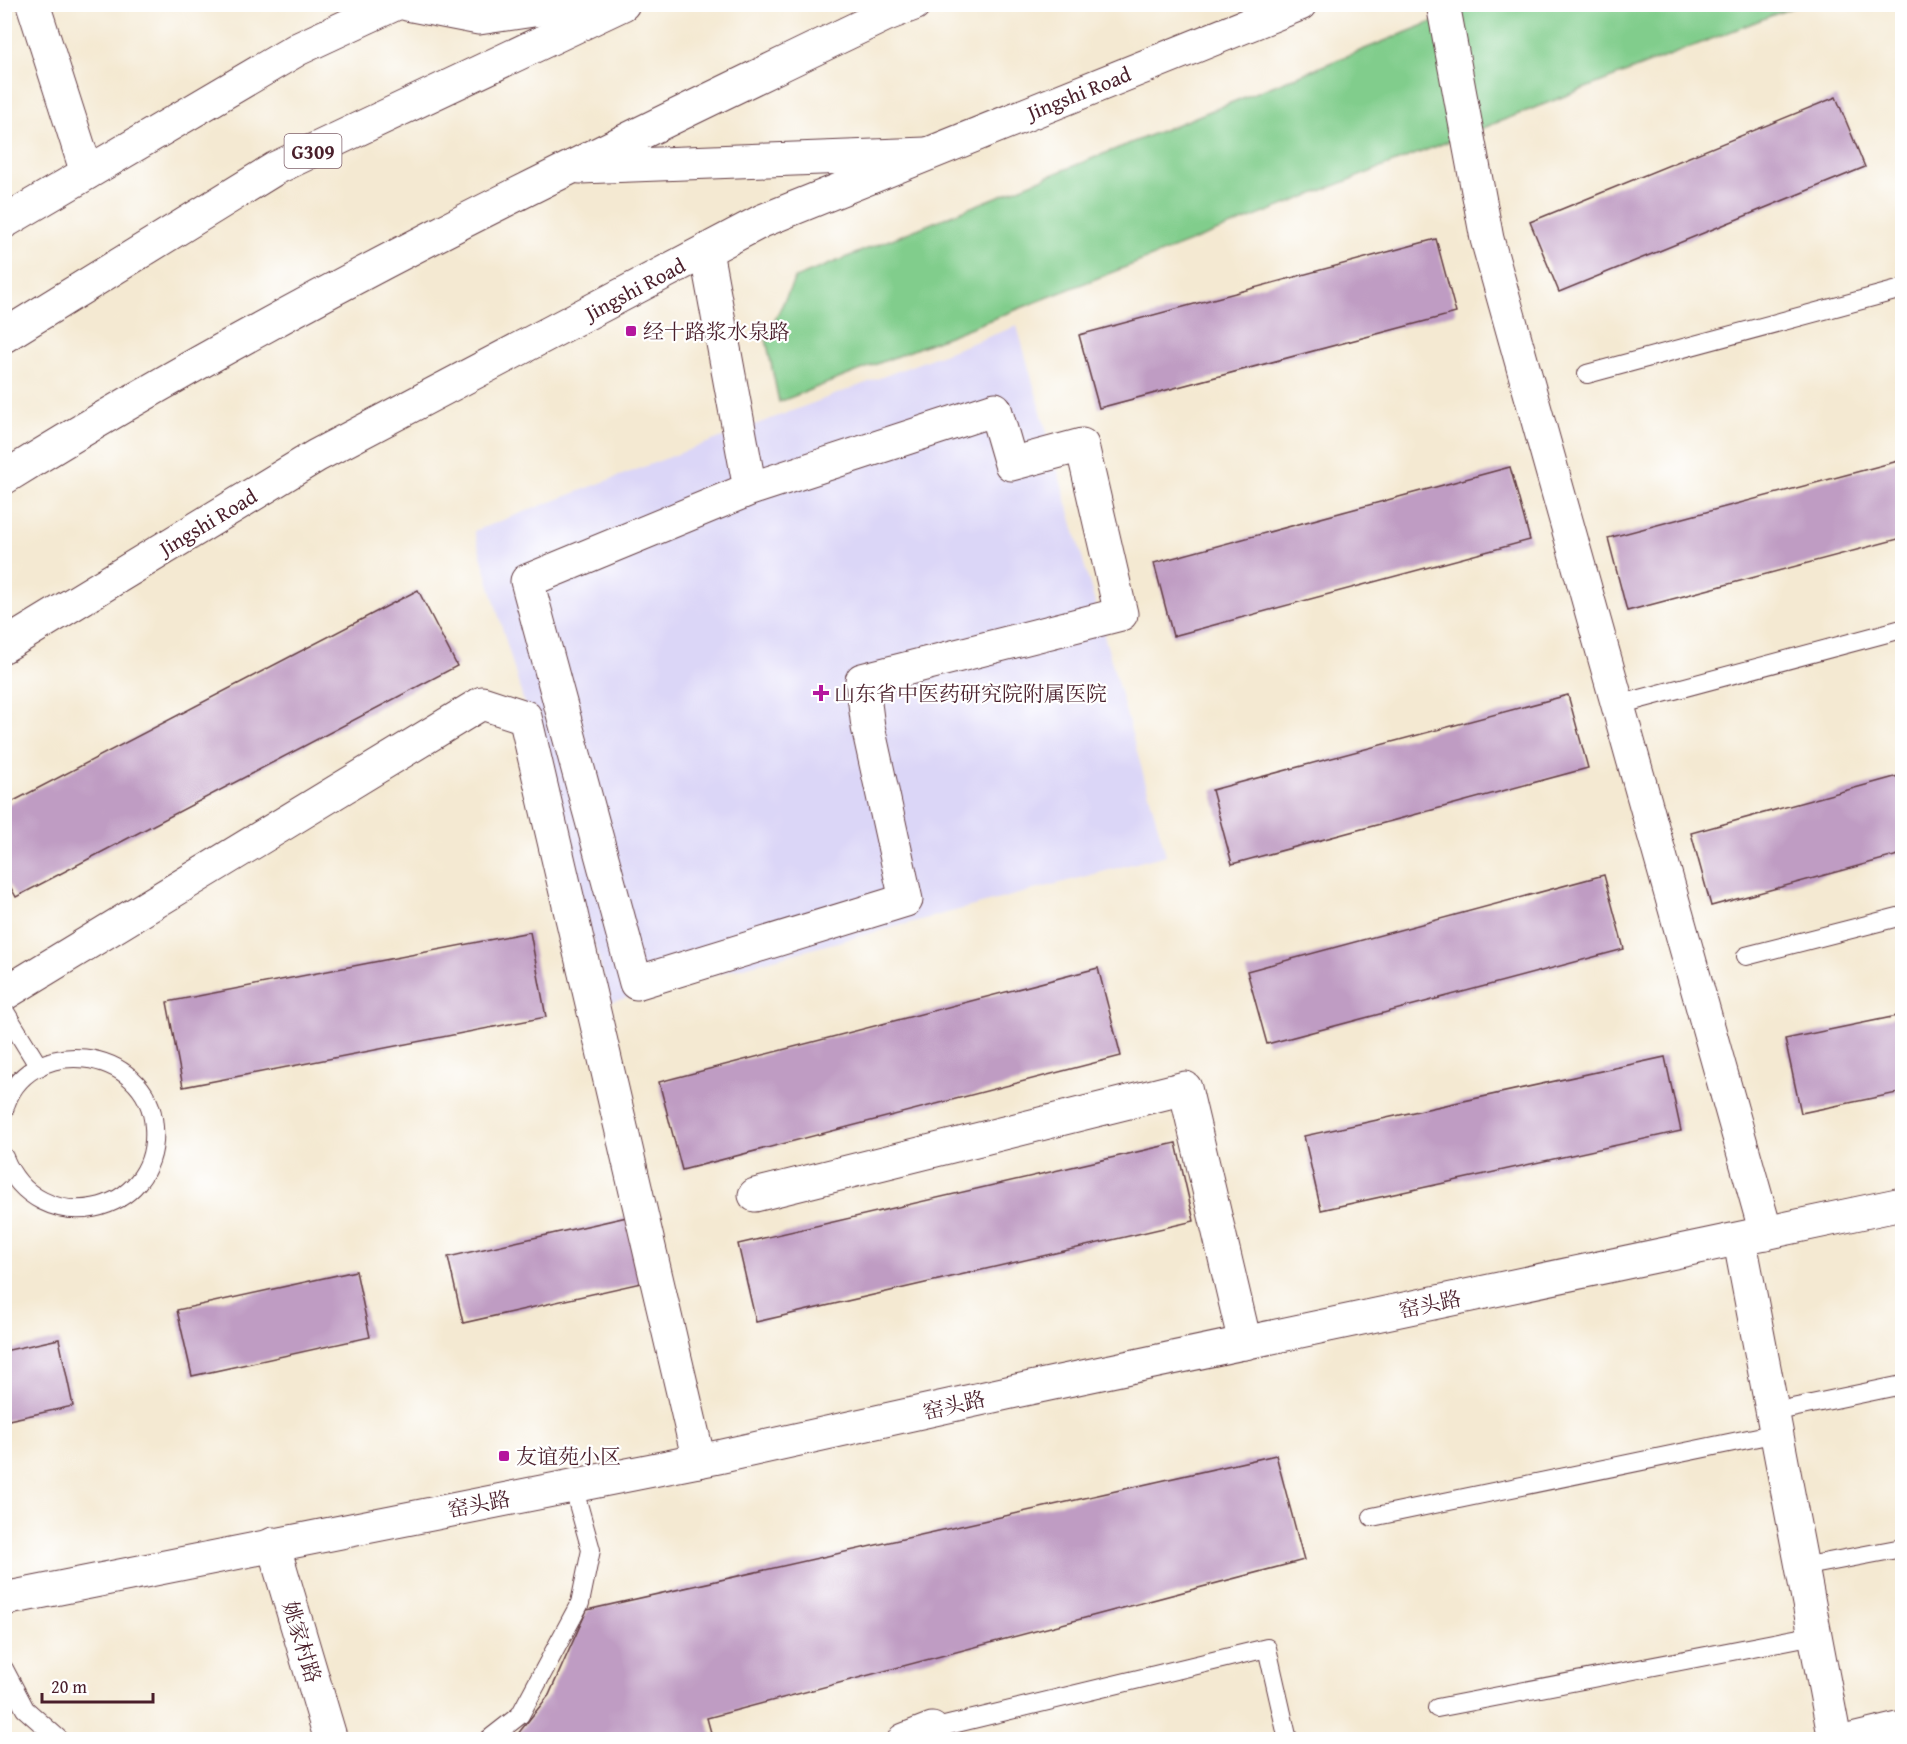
<svg xmlns="http://www.w3.org/2000/svg" width="1907" height="1744" font-family="'Gentium Book Plus','Noto Serif SC',serif">
<rect width="100%" height="100%" fill="#fff"/>
<filter id="ink" filterUnits="userSpaceOnUse"><feTurbulence type="fractalNoise" baseFrequency=".0167" numOctaves="2"/><feDisplacementMap in="SourceGraphic" scale="12" xChannelSelector="R" yChannelSelector="G"/><feConvolveMatrix kernelMatrix="1 2 1 2 8 2 1 2 1" color-interpolation-filters="sRGB"/></filter>
<filter id="wash" filterUnits="userSpaceOnUse"><feTurbulence type="fractalNoise" baseFrequency=".008" numOctaves="4" result="noise"/><feDisplacementMap in="SourceGraphic" scale="24" xChannelSelector="R" yChannelSelector="G"/><feGaussianBlur stdDeviation="1.35" result="paint"/><feColorMatrix in="noise" values="0 0 0 0 0 0 0 0 0 0 0 0 0 0 0 0 0 1.4 0 .05"/><feComposite in="paint" operator="in"/></filter>
<g filter="url(#wash)">
<rect width="100%" height="100%" fill="#f4e9d2"/>
<!-- built -->
<polygon fill="#dbd6f7" points="1017,326 1166,855 611,1002 474,531"/>
<!-- green -->
<polygon fill="#81cd8c" stroke="#66765c" stroke-width="1.5" points="1474,5 1799,5 779,402 766,339 795,278"/>
<g id="blocks">
<!-- building -->
<g fill="#bf9cc3">
<polygon points="1836,97 1865,167 1559,292 1530,222"/>
<polygon points="1436,239 1456,313 1099,408 1079,335"/>
<polygon points="1902,460 1902,538 1627,611 1608,538"/>
<polygon points="1510,467 1530,540 1173,636 1154,563"/>
<polygon points="418,590 457,666 16,897 4,875 4,806"/>
<polygon points="1568,695 1588,768 1232,864 1212,790"/>
<polygon points="1902,775 1902,854 1711,906 1691,833"/>
<polygon points="1604,875 1624,949 1267,1044 1247,971"/>
<polygon points="530,932 546,1017 183,1087 167,1002"/>
<polygon points="1098,968 1121,1056 682,1170 659,1082"/>
<polygon points="1902,1015 1902,1092 1801,1113 1785,1039"/>
<polygon points="1665,1057 1681,1131 1321,1210 1304,1136"/>
<polygon points="1176,1143 1194,1221 756,1322 738,1244"/>
<polygon points="627,1217 641,1283 463,1323 448,1257"/>
<polygon points="356,1271 370,1337 192,1376 177,1310"/>
<polygon points="59,1339 73,1406 4,1421 4,1351"/>
<polygon points="1276,1455 1304,1560 707,1718 713,1740 513,1740 549,1695 587,1610"/>
</g>
</g>
</g>
<g filter="url(#ink)">
<use href="#blocks" fill-opacity="0" stroke="#643d44" stroke-width="1.5"/>
<g fill="none" stroke-linecap="round" stroke-linejoin="round">
<defs>
<g id="lane">
<polyline points="1587,374 1902,289"/>
<polyline points="1618,705 1902,629"/>
<polyline points="1746,956 1902,916"/>
<polyline points="4,1010 39,1067"/>
<path d="M4,1110C24,1032 149,1045 154,1127C161,1217 37,1242 4,1157"/>
<polyline points="1773,1412 1902,1385"/>
<polyline points="1372,1517 1777,1433"/>
<polyline points="1802,1567 1902,1548"/>
<polyline points="4,1669 25,1709 60,1740"/>
<polyline points="1437,1708 1815,1635"/>
<polyline points="932,1729 1267,1648 1288,1740"/>
<polyline points="488,1740 520,1715 580,1603 591,1550 573,1486"/>
</g>
<g id="street">
<polyline points="33,4 87,173"/>
<polyline points="1443,4 1487,239 1766,1233"/>
<polyline points="706,251 750,489 527,581 636,983 906,900 868,727 862,680 1121,614 1082,445 1011,464 995,409 750,489"/>
<polyline points="4,994 482,703 525,717 699,1461"/>
<polyline points="755,1195 1185,1088 1245,1343"/>
<polyline points="1741,1247 1835,1740"/>
<polyline points="273,1544 331,1740"/>
<polyline points="904,1740 932,1729 935,1740"/>
<polyline points="1852,1740 1902,1728"/>
</g>
<g id="secondary">
<polyline points="4,222 298,49 395,4"/>
<polyline points="4,646 316,456 762,221 1300,4"/>
<polyline points="4,1599 718,1457 1016,1391 1902,1204"/>
</g>
<g id="highway">
<polyline points="407,4 479,18 574,4"/>
<polyline points="580,167 926,154"/>
<polyline points="4,336 276,168 623,4"/>
<path d="M4,478C287,302 586,158 885,15L914,4"/>
</g>
</defs>
<!-- lane casing -->
<use href="#lane" stroke="#643d44" stroke-width="20"/>
<!-- street casing -->
<use href="#street" stroke="#643d44" stroke-width="35"/>
<!-- secondary casing -->
<use href="#secondary" stroke="#643d44" stroke-width="35"/>
<!-- highway casing -->
<use href="#highway" stroke="#643d44" stroke-width="35"/>
<!-- lane -->
<use href="#lane" stroke="#fff" stroke-width="18"/>
<!-- street -->
<use href="#street" stroke="#fff" stroke-width="33"/>
<!-- secondary -->
<use href="#secondary" stroke="#fff" stroke-width="33"/>
<!-- highway -->
<use href="#highway" stroke="#fff" stroke-width="33"/>
</g>
</g>
<!-- markers -->
<g fill="#b5179e" stroke="#fff" stroke-width="2">
<rect x="625" y="325" width="12" height="12" rx="3"/>
<path d="M818 684h6v6h6v6h-6v6h-6v-6h-6v-6h6z"/>
<rect x="498" y="1450" width="12" height="12" rx="3"/>
</g>
<g text-anchor="middle" dominant-baseline="central" stroke-width="4.5" stroke-linejoin="round" paint-order="stroke">
<!-- shield labels -->
<rect fill="#fff" stroke="#80626b" stroke-width="1.5" x="284.5" y="134" width="57" height="34" rx="4.5"/>
<g font-size="20" font-weight="bold" fill="#4a1f2b">
<text x="313" y="151">G309</text>
</g>
<!-- street labels -->
<g font-size="21" fill="#4a1f2b" stroke="#fff">
<text transform="translate(1079 93) rotate(-22)">Jingshi Road</text>
<text transform="translate(635 289) rotate(-28)">Jingshi Road</text>
<text transform="translate(208 522) rotate(-31)">Jingshi Road</text>
<text transform="translate(1430 1304) rotate(-12)">窑头路</text>
<text transform="translate(954 1405) rotate(-13)">窑头路</text>
<text transform="translate(479 1504) rotate(-11)">窑头路</text>
<text transform="translate(302 1642) rotate(73)">姚家村路</text>
</g>
<!-- poi labels -->
<g font-size="21" fill="#4a1f2b" stroke="#fff" text-anchor="start">
<text x="643" y="331">经十路浆水泉路</text>
<text x="834" y="693">山东省中医药研究院附属医院</text>
<text x="516" y="1456">友谊苑小区</text>
</g>
</g>
<!-- margin -->
<rect width="1907" height="1744" fill="none" stroke="#fff" stroke-width="24"/>
<!-- scale -->
<path d="M42 1693v9h111v-9" fill="none" stroke="#4a1f2b" stroke-width="3"/>
<text x="51" y="1693" font-size="18" fill="#4a1f2b" stroke="#ffffff" stroke-width="4.5" paint-order="stroke">20 m</text>
</svg>
